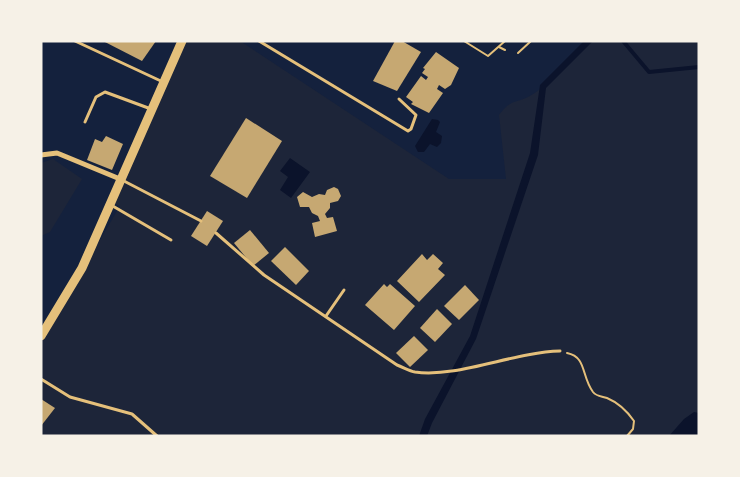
<svg xmlns="http://www.w3.org/2000/svg" width="740" height="477" font-family="Arial,sans-serif">
<rect width="100%" height="100%" fill="#14213d"/>
<!-- green -->
<g fill="#1d2539">
<path d="M183,41H240L449,179H506L499,115C511,99 514,104 528,97C549,86 572,58 589,41H699V436H41V340L120,206L113,203Z"/>
<polygon points="53,159 82,179 50,232 41,236 41,163"/>
</g>
<!-- water -->
<g fill="#0b132b">
<polygon points="584,41 593,41 546,88 538,155 476,339 432,423 427,436 419,436 425,419 470,336 530,153 540,85"/>
<polygon points="432,119 438,120 440,122 436,132 442,136 441,143 437,147 430,144 424,152 418,152 415,146"/>
<polygon points="290,158 310,172 291,198 280,190 288,177 280,171"/>
<polygon points="694,412 699,413 699,436 669,436 684,419"/>
</g>
<g fill="none" stroke-linecap="round" stroke-linejoin="round">
<!-- stream -->
<polyline stroke="#0b132b" stroke-width="4" points="623,41 649,72 699,67"/>
</g>
<!-- building -->
<g fill="#c6a872">
<polygon points="103,41 156,41 142,61"/>
<polygon points="395,41 402,41 421,52 397,91 373,81"/>
<polygon points="436,52 459,68 451,85 445,89 439,85 437,89 443,93 429,113 411,104 413,102 406,97 421,76 426,80 428,77 422,73 425,69 423,68"/>
<polygon points="246,118 282,141 247,198 210,176"/>
<polygon points="106,136 123,144 112,170 87,160 95,139 102,142"/>
<polygon points="334,187 338,189 341,196 338,201 330,203 330,208 325,214 327,218 333,217 337,231 315,237 312,223 320,221 318,216 312,213 309,207 300,207 297,197 303,192 312,197 319,194 325,195 327,190"/>
<polygon points="207,211 223,221 207,246 191,236"/>
<polygon points="250,230 269,253 253,266 234,243"/>
<polygon points="285,247 309,271 296,285 271,261"/>
<polygon points="422,254 427,260 433,254 443,263 438,269 445,275 419,302 397,281"/>
<polygon points="384,284 387,287 390,284 415,306 394,330 365,305"/>
<polygon points="465,285 479,300 459,320 444,306"/>
<polygon points="437,309 452,324 435,342 420,328"/>
<polygon points="414,336 428,350 410,367 396,353"/>
<polygon points="41,399 55,408 41,426"/>
</g>
<g fill="none" stroke-linecap="round" stroke-linejoin="round">
<!-- path -->
<g stroke="#e5c07b" stroke-width="2">
<polyline points="464,41 488,56 505,41"/>
<polyline points="499,47 505,50"/>
<polyline points="518,53 531,41"/>
<path d="M567,353C587,357 581,376 593,392C597,397 602,396 607,398C619,403 627,411 634,421L633,429L627,436"/>
</g>
<!-- service -->
<g stroke="#e5c07b" stroke-width="3">
<polyline points="75,41 163,82"/>
<polyline points="259,41 408,131 411,129 416,115 399,99"/>
<polyline points="85,122 96,97 105,92 151,109"/>
<polyline points="122,180 201,221"/>
<polyline points="111,205 171,240"/>
<path d="M216,233L264,275L397,365C403,367 409,371 415,372C458,378 514,352 560,351"/>
<polyline points="326,316 344,290"/>
<polyline points="41,379 70,397 132,414 157,436"/>
</g>
<!-- minor -->
<polyline stroke="#e5c07b" stroke-width="5" points="41,155 57,153 120,179"/>
<!-- tertiary -->
<polyline stroke="#e5c07b" stroke-width="9" points="41,336 82,268 182,41"/>
</g>
<!-- border -->
<rect width="740" height="477" fill="none" stroke="#f6f1e7" stroke-width="85"/>
</svg>
